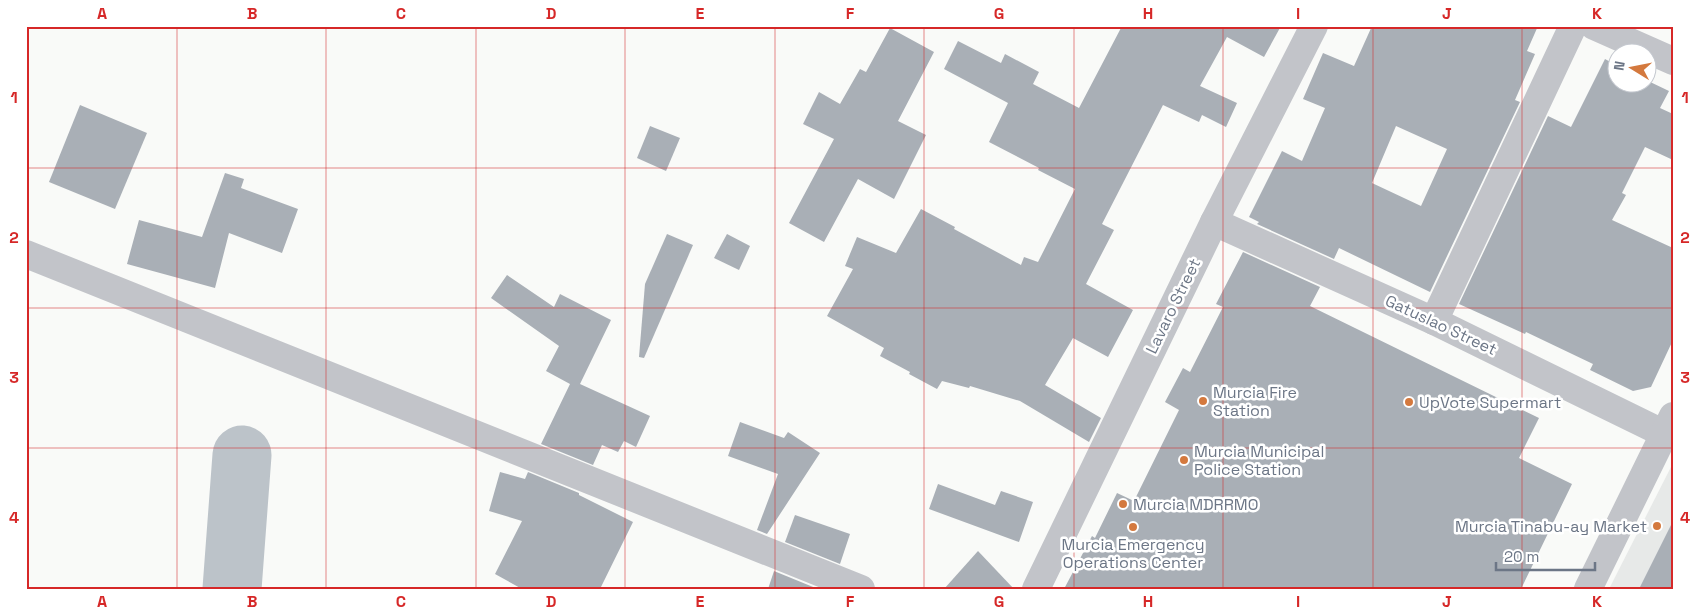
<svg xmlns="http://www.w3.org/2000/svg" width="1699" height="615" font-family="'Space Grotesk',sans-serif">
<rect width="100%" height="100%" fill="#f9faf8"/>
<!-- built -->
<polygon fill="#e7e9e8" points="1673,463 1673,589 1609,589"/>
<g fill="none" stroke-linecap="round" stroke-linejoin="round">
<!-- river -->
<polyline stroke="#bcc3c9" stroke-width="59" points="232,589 242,455"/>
</g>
<!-- building -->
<g fill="#a9afb6" fill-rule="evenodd">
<polygon points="1122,26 1281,26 1264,57 1227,37 1200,86 1237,103 1226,127 1202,115 1199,122 1163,105 1102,224 1114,230 1086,284 1133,310 1108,357 1073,338 1045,385 1101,418 1089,442 1020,401 970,386 969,388 942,381 937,389 909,374 910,372 880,356 884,348 827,316 853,269 845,266 857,237 896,253 921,209 955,227 954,229 1021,265 1024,257 1038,262 1075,189 1038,170 1039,168 989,142 1008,103 944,69 958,41 1001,63 1005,54 1039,72 1033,84 1079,108"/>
<path d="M1372,26H1538L1527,51L1535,54L1515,100L1520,102L1430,292L1339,248L1334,259L1257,224L1259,222L1249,217L1282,151L1302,161L1325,108L1303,99L1323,53L1354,66ZM1396,126L1447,149L1421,206L1372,183Z"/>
<polygon points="890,28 934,52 898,121 926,135 894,199 858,179 824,242 789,223 834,139 803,124 819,92 840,104 860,69 866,72"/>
<polygon points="1605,59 1616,65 1616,82 1646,82 1646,80 1669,91 1660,108 1673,114 1673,160 1645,147 1622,193 1626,195 1612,220 1673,248 1673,340 1651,387 1633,391 1590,370 1593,364 1526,332 1525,334 1459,304 1548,116 1571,127"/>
<polygon points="80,105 147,133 115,209 49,182"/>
<polygon points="650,126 680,138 666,171 637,158"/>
<polygon points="225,173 244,179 241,188 298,209 282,253 229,233 215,288 127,264 139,220 202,237"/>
<polygon points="667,234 693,245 644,358 639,357 645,284"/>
<polygon points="727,234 750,246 739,270 714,258"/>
<polygon points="1243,252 1320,287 1310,306 1539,418 1519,458 1572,484 1521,589 1064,589 1092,536 1095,538 1117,493 1134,501 1179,410 1165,402 1183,368 1190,372 1223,307 1216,304"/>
<polygon points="507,275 554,307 560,294 611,320 580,384 650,416 636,447 624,441 618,452 602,445 593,465 541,444 570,384 546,371 559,346 491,298"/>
<polygon points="740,422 784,438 788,432 820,453 767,534 757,530 778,474 728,456"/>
<polygon points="500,472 525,479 528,472 579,493 579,495 633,522 600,589 522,589 495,574 522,521 489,511"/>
<polygon points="938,484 995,505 1001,491 1033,502 1019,542 929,509"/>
<polygon points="795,515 850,534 840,564 785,542"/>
<polygon points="1673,521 1673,589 1639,589"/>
<polygon points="978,551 1014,589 944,589"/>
<polygon points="774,571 818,589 768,589"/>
</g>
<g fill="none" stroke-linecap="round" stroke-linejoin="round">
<!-- minor -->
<g stroke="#c2c4c9" stroke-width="28">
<polyline points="1594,26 1673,61"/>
<polyline points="1214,222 1434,321 1673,438"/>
<polyline points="26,254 861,589"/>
<polyline points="1434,321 1573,26"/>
<polyline points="1036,589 1214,222 1314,26"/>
<polyline points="1588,589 1673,416"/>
</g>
</g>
<!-- grid -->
<path fill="none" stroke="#d62828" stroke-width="1" stroke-opacity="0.55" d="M177,26V589M326,26V589M476,26V589M625,26V589M775,26V589M924,26V589M1074,26V589M1223,26V589M1373,26V589M1522,26V589M26,168H1673M26,308H1673M26,448H1673"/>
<!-- markers -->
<g fill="#d4793e" stroke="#fff" stroke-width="2">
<circle cx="1203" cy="401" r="5"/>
<circle cx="1409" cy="402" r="5"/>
<circle cx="1184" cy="460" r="5"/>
<circle cx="1123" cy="504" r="5"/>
<circle cx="1657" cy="526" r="5"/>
<circle cx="1133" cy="527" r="5"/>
</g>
<g text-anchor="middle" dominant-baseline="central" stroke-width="5" stroke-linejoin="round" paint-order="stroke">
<!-- street labels -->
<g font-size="16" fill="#6c7686" stroke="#fff">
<text transform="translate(1173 306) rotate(-64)">Lavaro Street</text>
<text transform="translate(1441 325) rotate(25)">Gatuslao Street</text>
</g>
<!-- poi labels -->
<g font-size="16" fill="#6c7686" stroke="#fff" text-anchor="start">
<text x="1213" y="392">Murcia Fire<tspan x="1213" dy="18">Station</tspan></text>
<text x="1419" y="402">UpVote Supermart</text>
<text x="1194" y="451">Murcia Municipal<tspan x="1194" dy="18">Police Station</tspan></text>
<text x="1133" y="504">Murcia MDRRMO</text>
<text x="1647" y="526" text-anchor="end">Murcia Tinabu-ay Market</text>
<text x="1133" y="544" text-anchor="middle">Murcia Emergency<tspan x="1133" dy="18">Operations Center</tspan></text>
</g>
</g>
<!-- border -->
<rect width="1699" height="615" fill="none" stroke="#ffffff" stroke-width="55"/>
<!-- north arrow -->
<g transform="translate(1632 68) rotate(280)"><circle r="24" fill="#ffffff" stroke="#c4c8cf"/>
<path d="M0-4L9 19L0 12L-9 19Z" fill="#d4793e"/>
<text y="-8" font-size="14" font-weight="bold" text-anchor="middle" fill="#6c7686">N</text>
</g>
<!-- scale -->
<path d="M1496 562v8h99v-8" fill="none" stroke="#6c7686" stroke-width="2.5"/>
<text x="1504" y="562" font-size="15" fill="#6c7686" stroke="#ffffff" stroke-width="4" paint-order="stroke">20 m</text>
<rect x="28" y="28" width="1644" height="560" fill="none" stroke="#d62828" stroke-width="2"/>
<g font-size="16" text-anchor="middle" font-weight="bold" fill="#d62828">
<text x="102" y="19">A</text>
<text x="252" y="19">B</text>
<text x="401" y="19">C</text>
<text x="551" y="19">D</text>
<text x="700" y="19">E</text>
<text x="850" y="19">F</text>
<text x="999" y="19">G</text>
<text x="1148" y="19">H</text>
<text x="1298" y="19">I</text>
<text x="1447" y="19">J</text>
<text x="1597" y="19">K</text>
<text x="14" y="103">1</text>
<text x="1685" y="103">1</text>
<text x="14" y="243">2</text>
<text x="1685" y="243">2</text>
<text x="14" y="383">3</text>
<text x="1685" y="383">3</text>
<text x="14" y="523">4</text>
<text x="1685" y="523">4</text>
<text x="102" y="607">A</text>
<text x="252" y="607">B</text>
<text x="401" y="607">C</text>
<text x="551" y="607">D</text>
<text x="700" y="607">E</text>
<text x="850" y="607">F</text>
<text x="999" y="607">G</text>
<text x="1148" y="607">H</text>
<text x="1298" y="607">I</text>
<text x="1447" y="607">J</text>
<text x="1597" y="607">K</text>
</g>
</svg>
